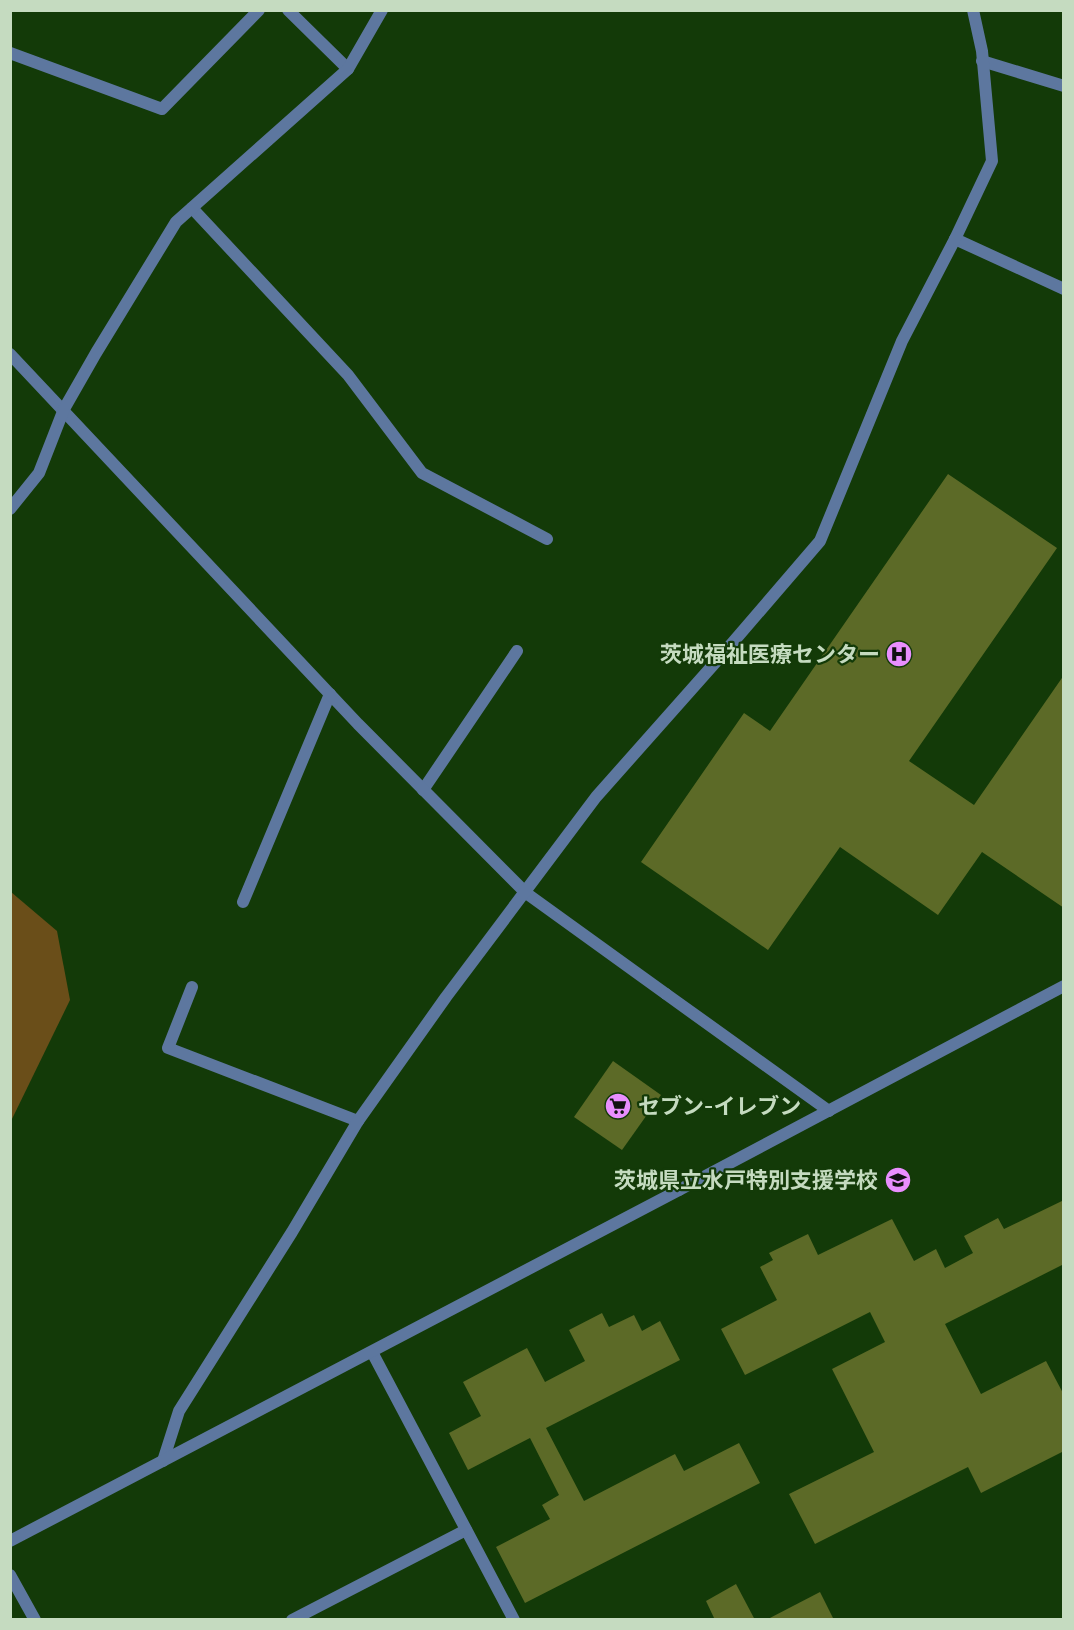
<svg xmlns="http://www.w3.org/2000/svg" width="1074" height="1630" font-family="Cabin,'Noto Sans JP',sans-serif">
<rect width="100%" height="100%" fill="#133a08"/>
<!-- green -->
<polygon fill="#6a4e19" points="11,892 57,931 70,1000 11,1121"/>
<!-- building -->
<g fill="#5c6a27">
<polygon points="948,474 1057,548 909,761 974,805 1064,675 1064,908 982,852 938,915 840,847 768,950 641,862 744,713 770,731"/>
<polygon points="613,1061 661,1095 622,1150 574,1117"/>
<polygon points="1064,1200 1064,1264 945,1324 981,1394 1046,1361 1064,1395 1064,1451 981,1493 968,1467 815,1544 789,1494 874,1452 832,1369 885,1342 870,1312 745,1375 721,1329 777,1300 760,1267 773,1260 769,1253 808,1234 818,1255 892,1219 914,1261 936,1249 945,1268 973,1253 964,1236 998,1218 1004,1229"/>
<polygon points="602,1313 609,1327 634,1315 642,1331 660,1321 680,1360 546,1428 584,1501 675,1454 684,1471 739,1443 760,1483 525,1603 496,1547 550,1519 542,1505 559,1495 530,1438 468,1470 449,1433 481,1416 463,1382 527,1348 545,1382 585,1361 569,1330"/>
<polygon points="736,1584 755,1620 715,1620 706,1601"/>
<polygon points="820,1592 834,1620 766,1620"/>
</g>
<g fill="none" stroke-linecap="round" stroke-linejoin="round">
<!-- service -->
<g stroke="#5d779f" stroke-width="12">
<polyline points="982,61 1064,86"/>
<polyline points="192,208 348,375 422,473 547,539"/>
<polyline points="955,239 1064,289"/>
<polyline points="423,790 517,651"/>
<polyline points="243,902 330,694"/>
<polyline points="10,1575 35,1620"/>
<polyline points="292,1620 466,1530"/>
</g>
<!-- minor -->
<g stroke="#5d779f" stroke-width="12">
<polyline points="288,10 348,69"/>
<polyline points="10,53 162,109 259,10"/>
<polyline points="10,354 358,724 526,893 666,994"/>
<polyline points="10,509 39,473 64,409 96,353 176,222 348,69 382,10"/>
<polyline points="192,987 168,1048 358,1121"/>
<polyline points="1026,1006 1064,986"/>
<polyline points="372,1352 514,1620"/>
<polyline points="163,1461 179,1411 292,1232 358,1121 446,997 596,797 722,655 820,541 902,341 955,239 992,161 982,51 973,10"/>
<polyline points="10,1541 679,1190"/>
</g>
<!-- tertiary -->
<g stroke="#5d779f" stroke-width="12">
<polyline points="666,994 829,1111"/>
<polyline points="679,1190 1026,1006"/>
</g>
</g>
<!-- icons -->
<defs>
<symbol id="hospital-disc" viewBox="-11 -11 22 22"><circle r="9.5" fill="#e98efe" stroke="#133a08"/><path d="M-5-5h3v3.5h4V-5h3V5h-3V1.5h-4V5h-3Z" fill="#111"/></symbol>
<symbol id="supermarket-disc" viewBox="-11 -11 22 22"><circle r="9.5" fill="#e98efe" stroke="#133a08"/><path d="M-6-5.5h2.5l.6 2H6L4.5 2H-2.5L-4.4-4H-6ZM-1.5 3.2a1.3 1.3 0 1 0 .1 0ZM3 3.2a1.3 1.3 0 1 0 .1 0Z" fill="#111"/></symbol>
<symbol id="school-disc" viewBox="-11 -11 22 22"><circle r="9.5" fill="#e98efe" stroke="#133a08"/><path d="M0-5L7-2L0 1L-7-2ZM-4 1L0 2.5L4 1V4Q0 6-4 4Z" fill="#111"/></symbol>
</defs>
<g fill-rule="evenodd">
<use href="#hospital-disc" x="884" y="639" width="30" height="30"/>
<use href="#supermarket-disc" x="603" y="1091" width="30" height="30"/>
<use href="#school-disc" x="883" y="1165" width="30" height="30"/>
</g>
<g text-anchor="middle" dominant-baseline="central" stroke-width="4.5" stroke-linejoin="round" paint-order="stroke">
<!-- poi labels -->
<g font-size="22" font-weight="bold" fill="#c5dbc0" stroke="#133a08" text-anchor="end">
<text x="880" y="654">茨城福祉医療センター</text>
<text x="638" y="1106" text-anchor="start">セブン-イレブン</text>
<text x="878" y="1180">茨城県立水戸特別支援学校</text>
</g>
</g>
<!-- border -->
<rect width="1074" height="1630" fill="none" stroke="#c5dbc0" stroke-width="24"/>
</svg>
